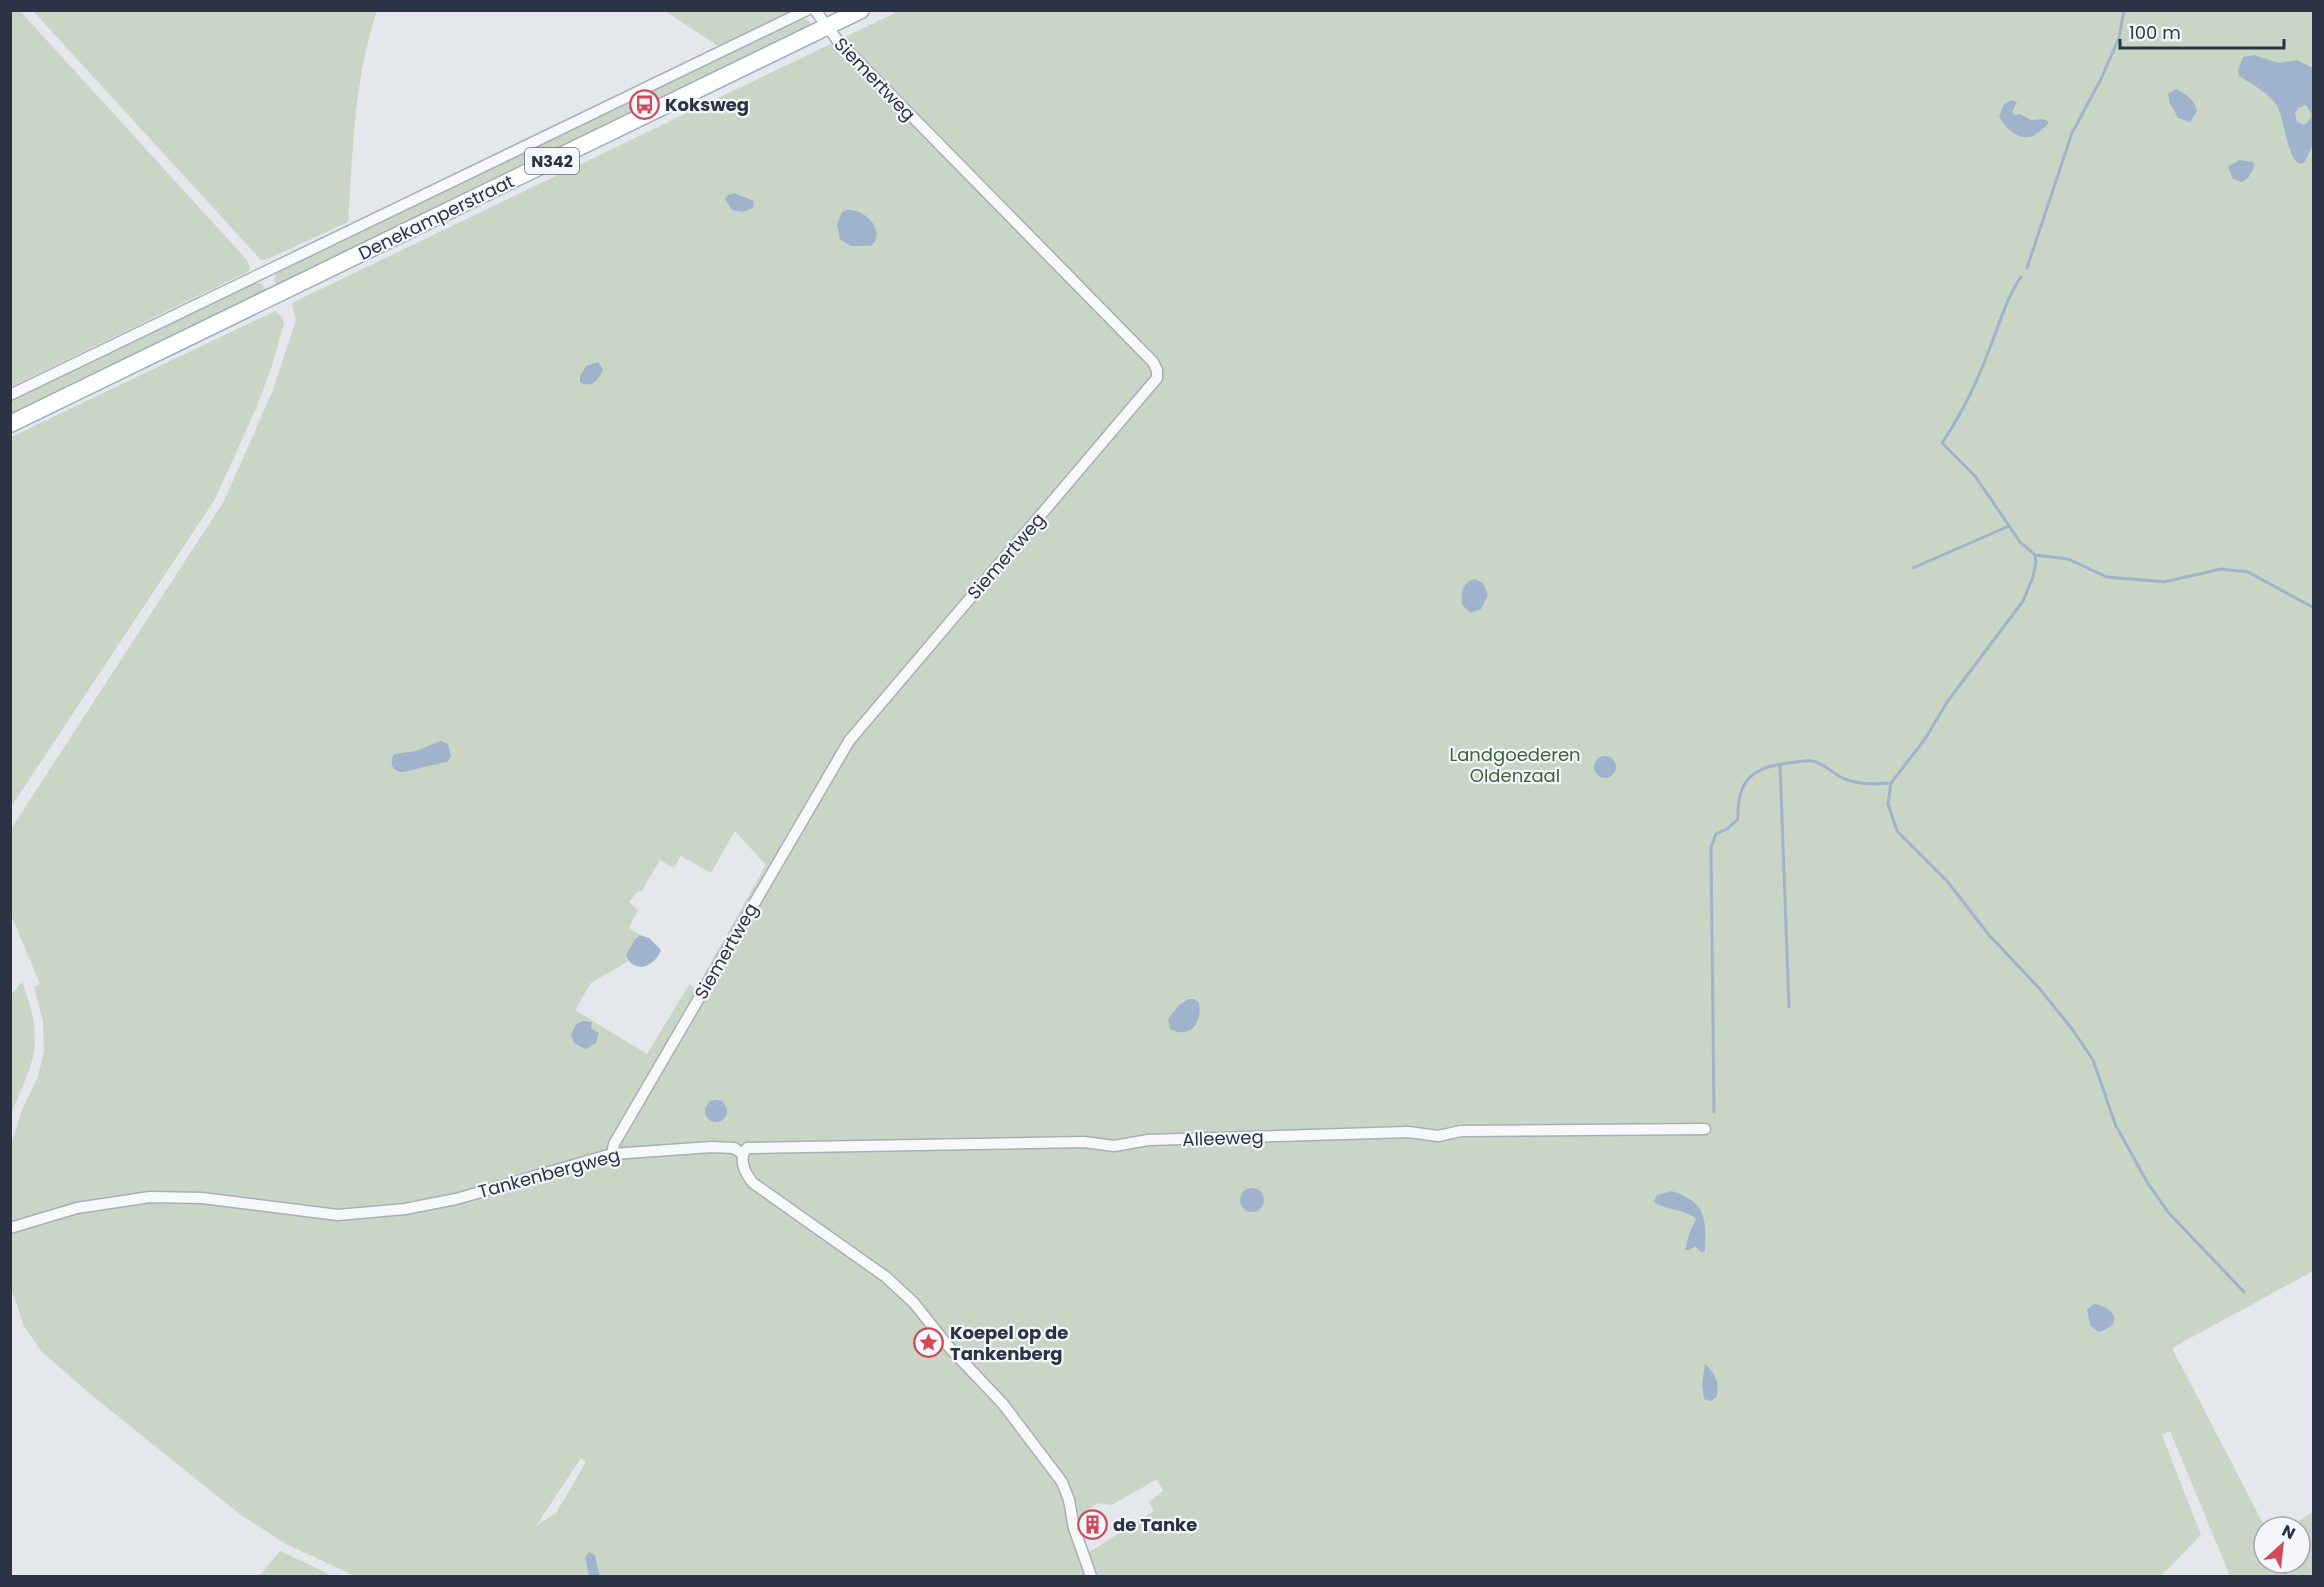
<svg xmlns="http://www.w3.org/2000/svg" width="2324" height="1587" font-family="Poppins,sans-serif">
<rect width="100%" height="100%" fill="#e4e7ec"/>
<!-- green -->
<g fill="#c9d6c5" fill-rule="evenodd">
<polygon points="20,11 247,260 250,267 249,271 11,387 10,11"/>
<path d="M33,11H377C354,77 353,152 348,222L266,260H261Z"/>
<polygon points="665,11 794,11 718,46"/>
<path d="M899,11H2313V1271L2172,1348L2265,1527L2264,1563H2300V1527H2289L2313,1512V1576H2230L2170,1431L2162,1435L2201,1535L2161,1576H600L597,1560L592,1553L589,1576H355L286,1544L241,1515L89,1393L41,1351L24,1326L11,1288V1145L22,1110L38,1076L44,1052L43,1021L34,987L40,984L11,915V829L224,501L273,390L296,320L292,305L294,302ZM735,831L766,865L696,989L689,985L647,1054L575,1010L591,983L629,961L626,958L635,939L640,935L629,928L638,910L629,902L638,891L641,892L660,860L674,868L681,856L711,873ZM2101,1305L2113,1314L2112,1326L2106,1330L2098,1332ZM581,1458L586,1462L556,1513L536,1526ZM1157,1479L1163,1491L1149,1502L1154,1511L1088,1553L1077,1517L1098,1503L1112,1505Z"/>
<polygon points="804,18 811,23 811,29 283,285 277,284 274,280 278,271 306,254 521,155"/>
<polygon points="256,283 262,284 267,291 11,421 11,401"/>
<polygon points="275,311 282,317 284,323 272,366 255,411 215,499 11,807 11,437"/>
<path d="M22,982C32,1007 40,1037 31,1064C26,1082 16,1098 11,1116V995Z"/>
<polygon points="280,1551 329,1574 327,1576 259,1576"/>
</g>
<!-- water -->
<g fill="#9fb4cc" fill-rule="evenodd">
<path d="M2254,55L2278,63L2297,60L2313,68V145L2304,163L2299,164C2287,157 2285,120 2277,106C2268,92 2253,85 2239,76L2238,70L2243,57ZM2306,105L2312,115L2307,123L2304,125L2297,122L2295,113L2298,108Z"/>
<path d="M2176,89C2186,94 2195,100 2197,111L2190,122L2178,118L2170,103L2168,94Z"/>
<path d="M2012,100L2017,102L2012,112L2015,115L2020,114L2031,120L2043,119L2048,121V124C2044,127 2040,132 2036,134C2022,144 2005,129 1999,116L2004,104Z"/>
<polygon points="2239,160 2253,162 2254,167 2248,178 2242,182 2233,179 2228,167"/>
<polygon points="734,193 754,201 753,208 742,212 732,210 725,199 728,195"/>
<path d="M846,210C863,207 888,231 871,246H851L840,239L837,225L842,212Z"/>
<path d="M598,362L603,369C600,380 590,389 580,382V376L586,366Z"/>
<path d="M1475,579L1483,583L1488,595L1481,609L1471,613L1462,605C1461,593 1461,583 1475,579Z"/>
<path d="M441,741L448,744L451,756L449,760L446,762L403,772C392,772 389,763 394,754L416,751Z"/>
<circle cx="1605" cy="767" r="11"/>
<path d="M640,935L649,938L661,950C655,967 634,975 626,955L635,939Z"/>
<path d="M1188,999H1194L1199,1003C1203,1022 1190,1040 1170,1029L1168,1019L1179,1005Z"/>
<polygon points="584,1021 592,1022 591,1028 599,1033 596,1043 585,1049 574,1043 571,1035 576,1024"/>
<circle cx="716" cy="1111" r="11"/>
<circle cx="1252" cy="1200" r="12"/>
<path d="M1672,1191C1707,1203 1706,1218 1705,1251L1701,1252L1695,1246L1690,1250H1685L1689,1234L1696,1219C1684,1208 1667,1211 1654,1202L1657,1195Z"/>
<path d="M2094,1304C2117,1307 2123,1327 2098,1332L2090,1325L2087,1309Z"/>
<path d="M1705,1364C1715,1373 1721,1384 1716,1398L1710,1401L1704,1399L1702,1385Z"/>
<polygon points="589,1552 595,1555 600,1576 589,1576 585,1557"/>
</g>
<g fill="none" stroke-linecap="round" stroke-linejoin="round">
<!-- stream -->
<g stroke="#9fb4cc" stroke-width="3">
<polyline points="2027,268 2072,133 2101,79 2119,38 2124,10"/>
<path d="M2021,277C2007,297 2000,322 1991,345C1977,382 1964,410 1942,443L1975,476L2020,542L2035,555L2068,559L2107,577L2155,581L2164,582L2221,569L2248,572L2314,608"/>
<polyline points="1913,568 2009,526"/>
<polyline points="1780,764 1789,1007"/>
<polyline points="1891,783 1888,804 1897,831 1947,881 1989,935 2039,988 2072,1029 2093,1060 2116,1126 2147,1182 2168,1212 2244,1292"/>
<path d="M1714,1112L1711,847L1716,834L1727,829L1738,819C1737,781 1751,767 1789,763C1797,762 1806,760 1813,761C1825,764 1834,775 1845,779C1860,785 1876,784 1891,783L1925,739L1947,702L2023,601L2033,577L2036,562L2035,555"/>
</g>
<defs>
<g id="street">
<polyline points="10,395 807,10"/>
<polyline points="612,1154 614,1144 849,741 1157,378 1157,370 1153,362 838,41 815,10"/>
<polyline points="743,1154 747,1148 753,1148 1084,1142 1114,1146 1148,1140 1408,1132 1438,1136 1461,1131 1705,1129"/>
<path d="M743,1154C741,1166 746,1174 753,1183L886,1277L914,1303L949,1347L1003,1404L1062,1482L1069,1500L1074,1528L1091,1576"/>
<polyline points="10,1228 77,1208 150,1197 202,1198 338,1215 405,1209 456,1199 612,1154 712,1147 734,1148 743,1154"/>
</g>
<polyline id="primary" points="10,424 861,10"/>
</defs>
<!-- street casing -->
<use href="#street" stroke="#a9aeb7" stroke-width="13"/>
<!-- primary casing -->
<use href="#primary" stroke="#a3abb8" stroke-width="19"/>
<!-- street -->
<use href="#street" stroke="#f7f8fa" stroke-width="10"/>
<!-- primary -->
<use href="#primary" stroke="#fff" stroke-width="16"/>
</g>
<!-- icons -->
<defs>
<symbol id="bus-ring" viewBox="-11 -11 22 22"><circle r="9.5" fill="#f4f6f9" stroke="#d1495b" stroke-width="1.5"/><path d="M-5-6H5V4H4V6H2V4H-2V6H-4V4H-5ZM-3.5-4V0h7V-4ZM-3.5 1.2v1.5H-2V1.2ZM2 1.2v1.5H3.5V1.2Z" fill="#d1495b"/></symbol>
<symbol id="sight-ring" viewBox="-11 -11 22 22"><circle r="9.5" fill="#f4f6f9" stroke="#d1495b" stroke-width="1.5"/><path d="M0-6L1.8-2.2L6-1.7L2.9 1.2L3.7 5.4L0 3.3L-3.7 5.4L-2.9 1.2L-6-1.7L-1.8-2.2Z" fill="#d1495b"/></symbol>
<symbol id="building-ring" viewBox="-11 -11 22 22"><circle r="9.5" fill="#f4f6f9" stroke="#d1495b" stroke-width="1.5"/><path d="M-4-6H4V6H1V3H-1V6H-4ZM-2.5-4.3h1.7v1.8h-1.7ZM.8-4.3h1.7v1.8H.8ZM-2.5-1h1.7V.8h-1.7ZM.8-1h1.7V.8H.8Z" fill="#d1495b"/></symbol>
</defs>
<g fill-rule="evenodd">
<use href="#bus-ring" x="628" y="88" width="33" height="33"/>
<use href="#sight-ring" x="912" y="1326" width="33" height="33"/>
<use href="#building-ring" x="1076" y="1508" width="33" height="33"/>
</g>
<g text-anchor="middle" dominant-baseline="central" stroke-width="4.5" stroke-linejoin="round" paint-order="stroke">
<!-- shield labels -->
<rect fill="#f4f6f9" stroke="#676e7b" stroke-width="1.5" x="525" y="148" width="54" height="26" rx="4.5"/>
<g font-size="16" font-weight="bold" fill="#2b3445">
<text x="552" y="161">N342</text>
</g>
<!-- street labels -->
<g font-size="18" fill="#2b3445" stroke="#f4f6f9">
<text transform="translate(875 79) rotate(46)">Siemertweg</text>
<text transform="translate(436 217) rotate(-26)">Denekamperstraat</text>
<text transform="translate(1006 556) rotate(-49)">Siemertweg</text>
<text transform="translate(726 951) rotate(-60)">Siemertweg</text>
<text transform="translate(1223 1138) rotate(-2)">Alleeweg</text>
<text transform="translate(549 1173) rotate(-15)">Tankenbergweg</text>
</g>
<!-- poi labels -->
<g font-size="18" font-weight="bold" fill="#2b3445" stroke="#f4f6f9" text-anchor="start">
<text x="665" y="104">Koksweg</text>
<text x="950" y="1332">Koepel op de<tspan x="950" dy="21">Tankenberg</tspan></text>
<text x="1113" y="1524">de Tanke</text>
</g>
<!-- park labels -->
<g font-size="18" fill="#3f6138" stroke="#f4f6f9">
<text x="1515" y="754">Landgoederen<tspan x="1515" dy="21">Oldenzaal</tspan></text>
</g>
</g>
<!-- border -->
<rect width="2324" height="1587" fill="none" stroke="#2b3445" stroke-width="24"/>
<!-- north arrow -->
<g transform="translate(2282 1545) rotate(27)"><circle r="28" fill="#f4f6f9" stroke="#a4a8b1" stroke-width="1.5"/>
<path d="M0-4.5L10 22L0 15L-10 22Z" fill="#d1495b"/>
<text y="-9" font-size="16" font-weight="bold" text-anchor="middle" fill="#2b3445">N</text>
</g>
<!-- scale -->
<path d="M2120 39v9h164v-9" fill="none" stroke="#2b3445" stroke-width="3"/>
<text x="2129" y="39" font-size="18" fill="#2b3445" stroke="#f4f6f9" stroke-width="4.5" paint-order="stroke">100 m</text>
</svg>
